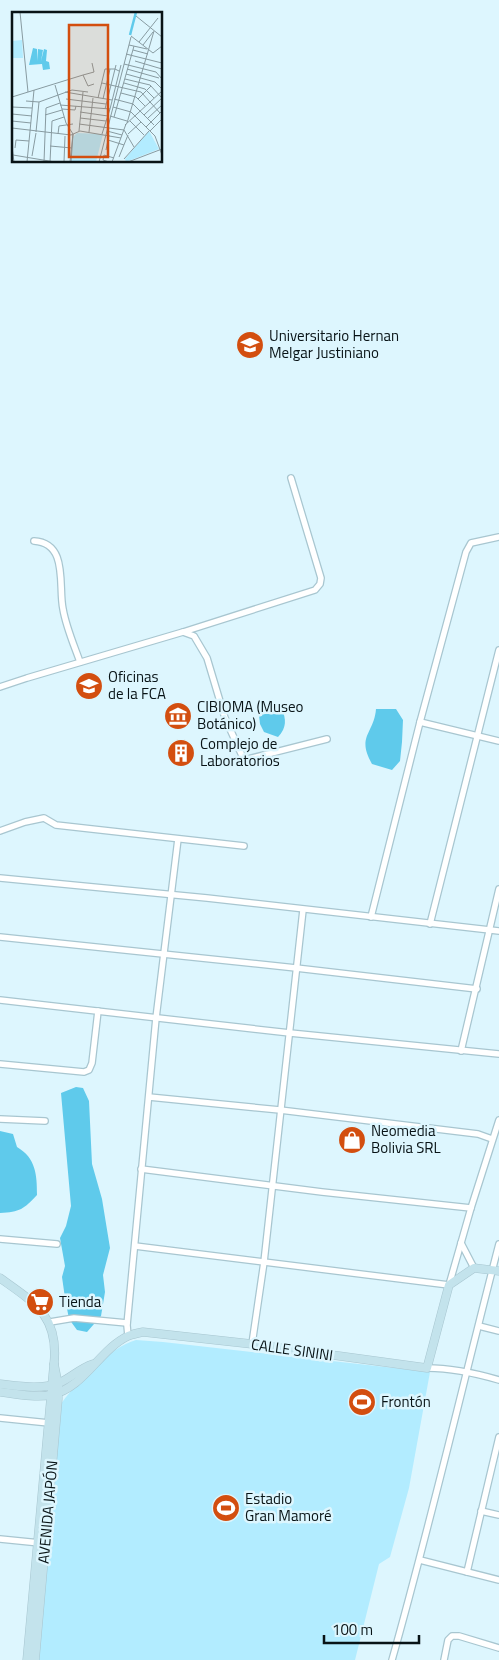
<svg xmlns="http://www.w3.org/2000/svg" width="499" height="1660" viewBox="0 0 499 1660" font-family="'Titillium Web',sans-serif">
  <rect width="100%" height="100%" fill="#ddf6fe"/>
  <path fill="#b2ecff" d="M136,1340L163,1342L430,1372L409,1488L390,1557L379,1564L355,1660H39L59,1407C74,1384 110,1347 136,1340Z"/>
  <g fill="#5fcaeb">
    <path d="M270,703L282,708C286,720 287,727 278,737L264,732L260,724L258,706Z"/>
    <path d="M376,709H396L403,720L402,742L400,761L392,770L372,764C356,736 374,734 376,709Z"/>
    <polygon points="76,1087 83,1088 89,1101 92,1164 102,1199 110,1248 103,1275 105,1292 101,1316 87,1332 77,1330 69,1319 65,1298 62,1277 65,1266 60,1238 66,1226 71,1206 61,1093"/>
    <path d="M0,1131L13,1134L17,1147C36,1158 37,1175 37,1195C24,1209 20,1212 0,1213Z"/>
  </g>
  <g fill="none" stroke-linecap="round" stroke-linejoin="round">
    <g stroke="#a8c6d0" stroke-width="8">
      <g id="street">
        <path d="M34,541C69,543 58,587 63,609C66,627 74,645 80,662"/>
        <polyline points="183,632 315,590 320,584 321,578 291,478"/>
        <polyline points="0,687 27,678 183,632 194,636 207,658 225,718 244,760 327,739"/>
        <polyline points="420,722 499,741"/>
        <polyline points="0,831 25,822 44,818 56,825 244,846"/>
        <polyline points="0,878 207,898 499,931"/>
        <polyline points="371,917 420,722 466,552 471,543 499,537"/>
        <polyline points="430,924 499,650"/>
        <polyline points="0,937 296,968 477,989"/>
        <polyline points="0,1000 290,1033 499,1054"/>
        <polyline points="461,1051 499,889"/>
        <polyline points="0,1064 84,1072 89,1070 92,1063 98,1011"/>
        <polyline points="149,1097 280,1110 478,1134 492,1139"/>
        <polyline points="0,1119 45,1121"/>
        <polyline points="141,1169 322,1192 471,1208"/>
        <polyline points="0,1239 57,1244"/>
        <polyline points="461,1243 474,1268"/>
        <polyline points="135,1246 449,1285 471,1208 499,1120"/>
        <polyline points="50,1322 74,1318 127,1323"/>
        <polyline points="479,1326 499,1331"/>
        <polyline points="128,1336 127,1325 156,1018 178,839"/>
        <polyline points="252,1344 264,1262 303,910"/>
        <path d="M427,1368C453,1368 475,1373 499,1380"/>
        <polyline points="0,1418 49,1423"/>
        <polyline points="481,1511 499,1515"/>
        <polyline points="0,1539 40,1543"/>
        <polyline points="420,1560 499,1580"/>
        <polyline points="467,1572 499,1437"/>
        <path d="M392,1660C431,1522 463,1383 499,1244"/>
        <polyline points="444,1660 448,1640 452,1636 459,1636 499,1648"/>
      </g>
    </g>
    <g stroke="#a8c6d0" stroke-width="9">
      <g id="secondary">
        <path d="M0,1278C35,1303 59,1316 54,1364"/>
        <path d="M0,1384C18,1386 41,1390 59,1383C71,1378 80,1368 93,1364"/>
        <path d="M0,1392C16,1394 35,1398 51,1395C84,1388 99,1350 128,1336C133,1334 138,1333 143,1332L252,1344L427,1368L449,1285L474,1268L499,1271"/>
        <polyline points="27,1660 54,1364 58,1384 58,1399 35,1660"/>
      </g>
    </g>
    <use href="#street" stroke="#fff" stroke-width="5.5"/>
    <use href="#secondary" stroke="#c3e3ec" stroke-width="8"/>
  </g>
  <defs>
    <g id="university-disc" transform="scale(1.4375)"><circle r="9.5" fill="#d34e0f" stroke="#ddf6fe"/><path d="M0-5L7-2L0 1L-7-2ZM-4 1L0 2.5L4 1V4Q0 6-4 4Z" fill="#fff"/></g>
    <g id="museum-disc" transform="scale(1.4375)"><circle r="9.5" fill="#d34e0f" stroke="#ddf6fe"/><path d="M0-6L6-3V-2H-6V-3ZM-5-1h2V3h-2ZM-1-1h2V3h-2ZM3-1h2V3H3ZM-6 4H6V6H-6Z" fill="#fff"/></g>
    <g id="building-disc" transform="scale(1.4375)"><circle r="9.5" fill="#d34e0f" stroke="#ddf6fe"/><path d="M-4-6H4V6H1V3H-1V6H-4ZM-2.5-4.3h1.7v1.8h-1.7ZM.8-4.3h1.7v1.8H.8ZM-2.5-1h1.7V.8h-1.7ZM.8-1h1.7V.8H.8Z" fill="#fff"/></g>
    <g id="shop-disc" transform="scale(1.4375)"><circle r="9.5" fill="#d34e0f" stroke="#ddf6fe"/><path d="M-5-2.5h2.3a2.7 3.5 0 0 1 5.4 0H5L5.5 6h-11ZM-1.5-2.5h3a1.5 2.3 0 0 0-3 0Z" fill="#fff"/></g>
    <g id="supermarket-disc" transform="scale(1.4375)"><circle r="9.5" fill="#d34e0f" stroke="#ddf6fe"/><path d="M-6-5.5h2.5l.6 2H6L4.5 2H-2.5L-4.4-4H-6ZM-1.5 3.2a1.3 1.3 0 1 0 .1 0ZM3 3.2a1.3 1.3 0 1 0 .1 0Z" fill="#fff"/></g>
    <g id="stadium-disc" transform="scale(1.4375)"><circle r="9.5" fill="#d34e0f" stroke="#ddf6fe"/><path d="M0-5a6.5 5 0 1 0 0 10a6.5 5 0 1 0 0-10ZM-3.5-1.8h7v3.6h-7Z" fill="#fff"/></g>
  </defs>
  <g fill-rule="evenodd">
    <use href="#university-disc" x="250" y="345"/>
    <use href="#university-disc" x="89" y="686"/>
    <use href="#museum-disc" x="178" y="716"/>
    <use href="#building-disc" x="181" y="753"/>
    <use href="#shop-disc" x="352" y="1140"/>
    <use href="#supermarket-disc" x="40" y="1302"/>
    <use href="#stadium-disc" x="362" y="1402"/>
    <use href="#stadium-disc" x="226" y="1508"/>
  </g>
  <g text-anchor="middle" stroke-width="5" stroke-linejoin="round" paint-order="stroke">
    <g font-size="15" fill="#081316" stroke="#ddf6fe" text-anchor="start">
      <text x="269" y="341">Universitario Hernan<tspan x="269" dy="17">Melgar Justiniano</tspan></text>
      <text x="108" y="682">Oficinas<tspan x="108" dy="17">de la FCA</tspan></text>
      <text x="197" y="712">CIBIOMA (Museo<tspan x="197" dy="17">Botánico)</tspan></text>
      <text x="200" y="749">Complejo de<tspan x="200" dy="17">Laboratorios</tspan></text>
      <text x="371" y="1136">Neomedia<tspan x="371" dy="17">Bolivia SRL</tspan></text>
      <text x="59" y="1307">Tienda</text>
      <text x="381" y="1407">Frontón</text>
      <text x="245" y="1504">Estadio<tspan x="245" dy="17">Gran Mamoré</tspan></text>
    </g>
    <g font-size="15" fill="#081316" stroke="#ddf6fe">
      <text transform="translate(292 1350) rotate(8)" y="5">CALLE SININI</text>
      <text transform="translate(48 1512) rotate(-85)" y="5">AVENIDA JAPÓN</text>
    </g>
  </g>
  <g transform="translate(12 12)">
    <rect width="150" height="150" fill="#ddf6fe"/>
    <path d="M10,28L11,46H0V29ZM137,119L147,137L114,150L113,147ZM65,121L91,122L84,150H59L61,125Z" fill="#b2ecff"/>
    <path d="M21,36L25,37V49L26,37L31,38L29,49L32,37L35,38L34,49L37,50L38,57L31,58L30,52L17,53Z" fill="#5fcaeb"/>
    <path fill="none" stroke="#5fcaeb" stroke-width="2.5" d="M118,23L124,0"/>
    <path fill="none" stroke="#889ba1" stroke-width="1" d="M8,0L16,80M124,4L150,25M119,24L141,41L150,34M127,30L146,6M117,33L135,37M131,33L141,20M121,38L136,42M114,42L150,51M123,49L150,57M112,52L144,60L150,67M115,57L147,66M114,62L143,70L150,77M71,63L82,60L80,51M113,67L138,73L150,86M90,71L129,80L148,101M112,71L133,77L142,86M43,73L54,111L61,122M53,80L100,88M109,81L124,85L133,94M0,85L71,63L76,74L82,72M86,86L93,57H103L104,53M54,87L94,92M91,87L98,57M102,87L121,92L142,113M126,87L139,74M14,89L27,90L60,78L76,80M48,93L98,97L109,53M0,95L20,96M101,95L119,100L143,124L150,143M50,97L63,98L64,94M93,97L103,57L107,59M68,100L96,104M0,102L20,104M33,103L50,98M132,103L150,86M98,104L115,109M102,105L122,34M68,106L94,109M136,106L150,93M0,109L19,111M118,109L132,123M115,111L142,19M67,112L112,118L122,135M113,113L150,79M134,115L150,99M0,116L59,123L68,119L109,126M67,119L71,80M95,119L110,123M138,119L150,107M24,120L27,90M77,120L81,86M46,122L47,114L61,112M90,122L98,97M116,122L129,110M96,128L112,133M38,134L60,136M0,135L2,150M3,136L4,128L17,129M94,138L97,123M1,143L43,150M20,144L24,121M107,145L116,123M112,147L137,119M15,150L22,78M32,150L34,96L48,91M38,150L40,109L52,105M52,150L53,124M58,150L61,122L59,150M87,150L119,25M97,150L91,148L92,143L102,146M100,150L114,112M116,150L150,137"/>
    <path fill="#d34e0f" fill-opacity="0.15" stroke="#d34e0f" stroke-width="2.5" d="M57,13H96V145H57Z"/>
    <rect width="150" height="150" fill="none" stroke="#081316" stroke-width="2.5"/>
  </g>
  <path d="M324 1635v8h95v-8" fill="none" stroke="#081316" stroke-width="2.5"/>
  <text x="332" y="1635" font-size="15" fill="#081316" stroke="#ddf6fe" stroke-width="4" paint-order="stroke">100 m</text>
</svg>
